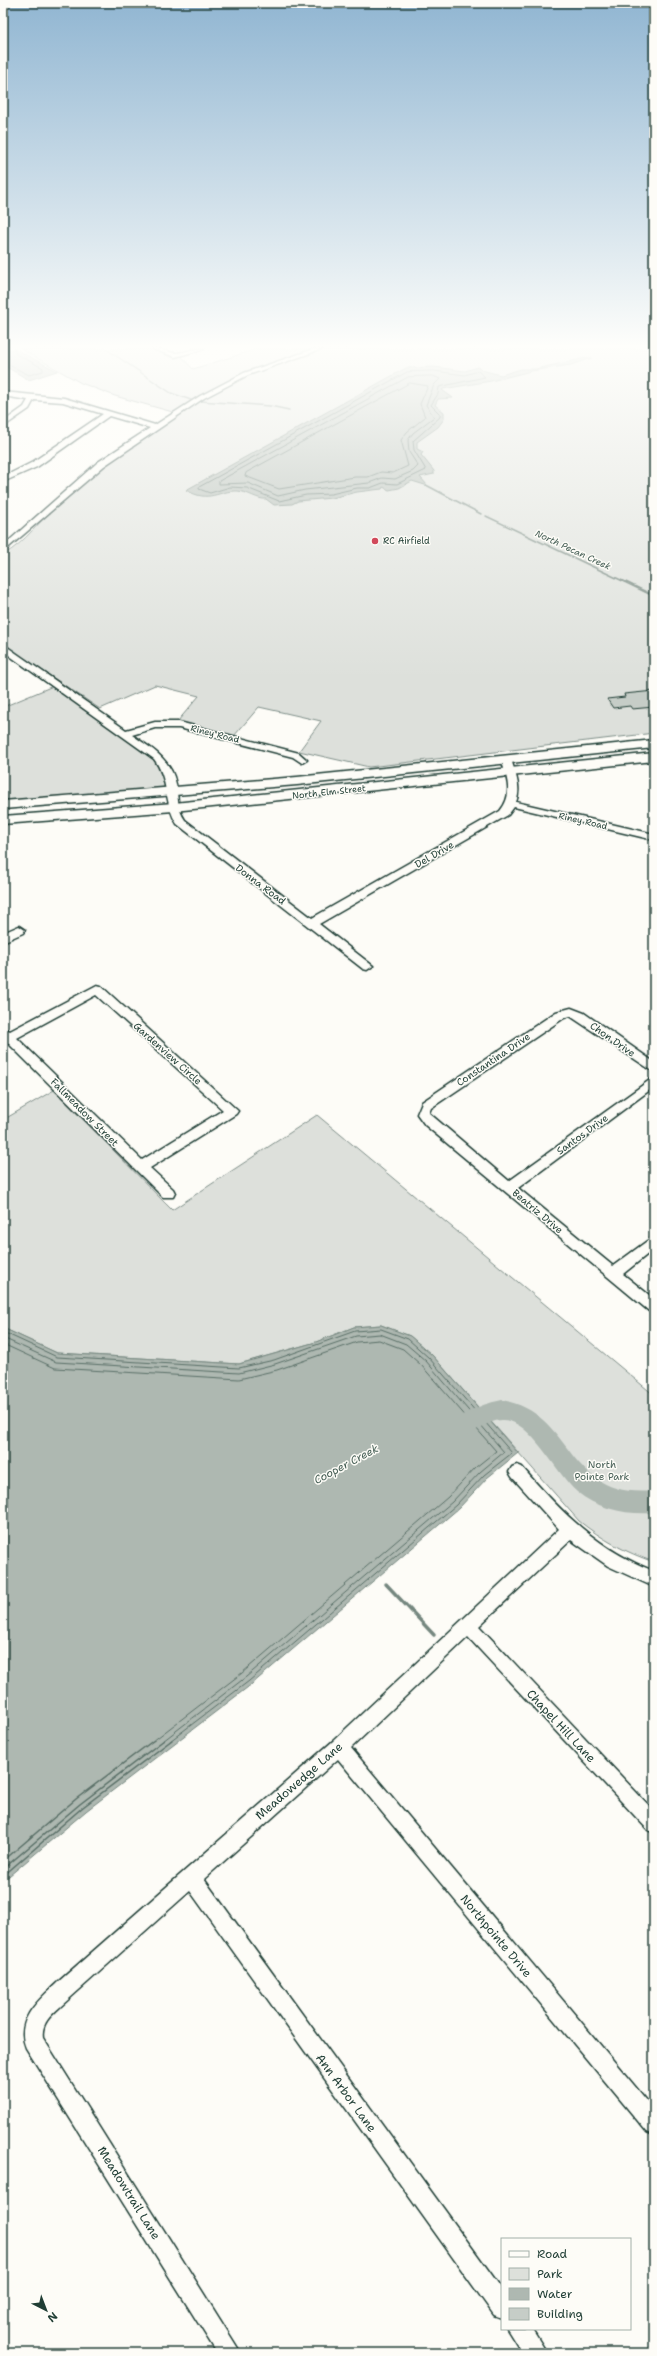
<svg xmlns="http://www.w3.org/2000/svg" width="657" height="2356" viewBox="0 0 657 2356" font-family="'Shantell Sans',sans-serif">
  <rect width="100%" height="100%" fill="#fdfcf7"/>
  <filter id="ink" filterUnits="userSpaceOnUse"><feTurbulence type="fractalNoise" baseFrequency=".025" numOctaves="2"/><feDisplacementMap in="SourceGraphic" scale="8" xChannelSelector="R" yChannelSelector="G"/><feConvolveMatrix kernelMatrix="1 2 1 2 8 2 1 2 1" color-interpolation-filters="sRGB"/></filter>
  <g filter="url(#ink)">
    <g fill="#dde0db" stroke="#7e8e88">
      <path d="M21,349H156L165,353L179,354L193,369L257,349H654V733L369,767L299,751L321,721L259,707L234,736L177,722L199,696L155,685L100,709L3,644V555C26,542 40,520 59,503C96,469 138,441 180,414L115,396L81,383Z"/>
      <polygon points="53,686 150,755 160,764 167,785 163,789 3,803 3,707"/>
      <path d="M54,1090L172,1210L317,1115L654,1395V1562C625,1552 603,1540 579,1521L432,1355L410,1336L381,1325L354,1327L316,1342L239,1364L57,1353L3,1328V1120Z"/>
    </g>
    <g fill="#aeb8b1" stroke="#75877f">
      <polygon points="3,349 15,349 57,371 29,380 3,365"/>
      <path d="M586,358H592L571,365L531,371L491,381L443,389L442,390L453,398L438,399L435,405L444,412V419L438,427L417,442V449L423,452L421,455L434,471V474L420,477L428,486L412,481L399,488L389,490L383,487L382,489L357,492L332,498L298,501L292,504L274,505L266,499C258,500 248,492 238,491C218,490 210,504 186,490L406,368L434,367L465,371L478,367L485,371L501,375L521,369H535Z"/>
      <polygon points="381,1325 410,1336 432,1355 518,1453 487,1478 459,1508 252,1684 86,1811 3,1881 3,1328 57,1353 239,1364 316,1342 354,1327"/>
    </g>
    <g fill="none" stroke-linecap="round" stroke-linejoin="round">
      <g stroke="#586e66" stroke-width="1">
        <polyline points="3,362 29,375 43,371 43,368 16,354 14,349"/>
        <polygon points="434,371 465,375 478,371 485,377 439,387 438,394 431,405 440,414 440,417 413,441 414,450 426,470 397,484 383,483 370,488 357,488 331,494 306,495 279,501 247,488 230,487 210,493 199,489 199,487 407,372"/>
        <polygon points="433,376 440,379 434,385 426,405 434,417 413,433 408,440 409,452 418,466 413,471 395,479 382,478 369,483 305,490 278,496 248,483 219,484 219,481 408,377"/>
        <polygon points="410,383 428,386 420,404 425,417 407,432 401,440 408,466 393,473 381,472 368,477 355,477 279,489 245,476 246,473"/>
        <polyline points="3,1332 57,1357 239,1368 274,1360 355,1331 381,1329 408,1339 429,1358 512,1453 484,1475 456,1505 249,1681 170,1741"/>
        <polyline points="3,1338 56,1362 239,1373 275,1364 356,1336 380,1334 406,1344 426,1361 504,1452 480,1472 452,1502 246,1677 163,1741"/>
        <polyline points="3,1344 55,1368 239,1379 277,1370 357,1342 379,1340 403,1349 421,1365 496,1451 476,1467 448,1497 242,1673 153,1741"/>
      </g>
      <g stroke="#586e66" stroke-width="1.5">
        <polyline points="3,1861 76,1799 154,1740"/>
        <polyline points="3,1869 80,1804 164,1740"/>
        <polyline points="3,1876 83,1807 172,1740"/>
      </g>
      <g stroke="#75877f" stroke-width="1.5">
        <polyline points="106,349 171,393 191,400"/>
        <polyline points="200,401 270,406 289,410"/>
        <polyline points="428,486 481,514"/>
        <polyline points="486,516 625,582"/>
      </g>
      <polyline stroke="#75877f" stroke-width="2" points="623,581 654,596"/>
      <polyline stroke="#75877f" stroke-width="3.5" points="386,1584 434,1635"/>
      <path fill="#aeb8b1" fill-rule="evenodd" d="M502,1400C576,1413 562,1499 654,1491V1513C627,1515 598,1509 577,1492C556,1474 531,1419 502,1420C489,1420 475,1432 463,1437L455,1434L452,1427C459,1412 486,1403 502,1400Z"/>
    </g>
    <polygon fill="#c6cdc7" stroke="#1f3d34" points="654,691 654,707 632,709 630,706 613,708 607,699 625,697 624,694"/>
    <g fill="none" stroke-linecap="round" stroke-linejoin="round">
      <g stroke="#1f3d34" stroke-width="3">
        <g id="minor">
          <path d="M153,349C161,348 167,352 175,353C185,353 194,348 204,349L175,357Z"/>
          <polygon points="314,349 322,349 248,375 204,398 104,466 3,552 3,546 98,462 150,428 109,416 37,467 3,482 3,477 31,463 103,414 63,402 34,400 29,409 3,427 3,422 24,407 28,400 3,396 3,392 64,398 155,425 200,396 244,373"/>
          <path d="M3,644L126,730L155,722H179L299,753L307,760L302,763L293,757L179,728H155L132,735C151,748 171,759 176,784C178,796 177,809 185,820L312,918L500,811C514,794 507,778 501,759L506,756L511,759C515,773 522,788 516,802L654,834V840L514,807L508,815L319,924L373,966L367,970L363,969L177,824C164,804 169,779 154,759L3,651Z"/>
          <polygon points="19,926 25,930 23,933 3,942 3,933"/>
          <path d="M97,985L101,986L238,1111L236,1114L150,1168L173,1189L175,1193L173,1197H163L3,1038V1028L10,1031ZM96,995L223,1110L142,1160L17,1038Z"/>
          <polygon points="571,1008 584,1013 654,1062 654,1072 570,1016 564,1018 431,1108 429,1113 509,1181 654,1077 654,1087 518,1188 613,1266 654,1236 654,1249 623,1274 654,1299 654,1313 649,1311 425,1125 417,1114 422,1102 556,1012"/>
          <path d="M517,1465L522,1467C560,1511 599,1551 654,1571V1587L608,1566L571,1540L479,1626L654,1811V1833L648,1830L468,1637L351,1748L654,2109V2135L647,2132L338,1759L204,1879L502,2289V2318L494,2315L190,1891L60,2007C50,2016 41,2024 43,2038L241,2353H217L26,2048C14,2020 40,1999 58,1982L333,1741L559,1529L512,1477L509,1472L512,1467Z"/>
          <polygon points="507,2329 532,2329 547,2353 522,2353"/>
        </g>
      </g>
      <g stroke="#1f3d34" stroke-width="3">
        <g id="major">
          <polygon points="654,740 654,748 297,785 3,809 3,801 297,777"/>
          <polygon points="654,753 654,761 174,811 3,824 3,816 174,803"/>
        </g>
      </g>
      <use href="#minor" fill="#fdfcf7" fill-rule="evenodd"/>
      <use href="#major" fill="#fdfcf7" fill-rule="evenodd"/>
    </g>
  </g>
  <linearGradient id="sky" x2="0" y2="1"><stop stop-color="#91b6d2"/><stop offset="0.51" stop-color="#fefefb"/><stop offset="1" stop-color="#fefefb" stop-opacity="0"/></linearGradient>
  <rect width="657" height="679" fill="url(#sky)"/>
  <circle fill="#d1495b" stroke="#fdfcf7" stroke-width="1.5" cx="375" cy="541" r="4"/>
  <g text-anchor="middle" stroke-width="3" stroke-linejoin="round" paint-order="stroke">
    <g font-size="9" fill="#1f3d34" stroke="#fdfcf7" text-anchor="start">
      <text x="383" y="544">RC Airfield</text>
    </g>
    <g font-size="9" font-style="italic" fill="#435c53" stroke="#fdfcf7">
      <text transform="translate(573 550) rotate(25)" y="3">North Pecan Creek</text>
    </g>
    <g font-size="9" fill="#1f3d34" stroke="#fdfcf7">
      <text transform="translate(215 734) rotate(14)" y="3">Riney Road</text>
      <text transform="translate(329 792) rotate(-6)" y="3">North Elm Street</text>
      <text transform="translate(583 821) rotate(13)" y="3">Riney Road</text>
    </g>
    <g font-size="10" fill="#1f3d34" stroke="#fdfcf7">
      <text transform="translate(434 854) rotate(-30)" y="4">Del Drive</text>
      <text transform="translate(261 884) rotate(37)" y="4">Donna Road</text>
      <text transform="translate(613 1039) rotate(35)" y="4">Chon Drive</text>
      <text transform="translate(168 1053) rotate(42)" y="4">Gardenview Circle</text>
      <text transform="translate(493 1059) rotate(-34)" y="4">Constantina Drive</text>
      <text transform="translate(85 1112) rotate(45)" y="4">Fallmeadow Street</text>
      <text transform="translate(582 1134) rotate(-36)" y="4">Santos Drive</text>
      <text transform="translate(538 1211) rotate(40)" y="4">Beatriz Drive</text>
    </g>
    <g font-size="10" fill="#455e55" stroke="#fdfcf7">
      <text x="602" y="1468">North<tspan x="602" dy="12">Pointe Park</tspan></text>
    </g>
    <g font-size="11" font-style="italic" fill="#435c53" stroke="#fdfcf7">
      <text transform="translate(346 1464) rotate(-28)" y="4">Cooper Creek</text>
    </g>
    <g font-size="12" fill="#1f3d34" stroke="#fdfcf7">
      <text transform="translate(561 1726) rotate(47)" y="4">Chapel Hill Lane</text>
      <text transform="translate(299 1781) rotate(-41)" y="4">Meadowedge Lane</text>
      <text transform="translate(496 1936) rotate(50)" y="4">Northpointe Drive</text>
      <text transform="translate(346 2093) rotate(54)" y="4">Ann Arbor Lane</text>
      <text transform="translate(129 2193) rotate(58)" y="4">Meadowtrail Lane</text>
    </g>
  </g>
  <rect width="657" height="2356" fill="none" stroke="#fdfcf7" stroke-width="16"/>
  <rect x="8" y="8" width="641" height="2340" fill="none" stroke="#1f3d34" stroke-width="1.5" filter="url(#ink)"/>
  <rect x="501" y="2238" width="130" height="92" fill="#fdfcf7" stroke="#a4b0a9"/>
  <rect x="509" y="2251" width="20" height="6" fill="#fdfcf7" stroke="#a4b0a9"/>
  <text x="537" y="2258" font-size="12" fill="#1f3d34">Road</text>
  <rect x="509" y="2268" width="20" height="12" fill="#dde0db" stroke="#a4b0a9"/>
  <text x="537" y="2278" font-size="12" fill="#1f3d34">Park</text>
  <rect x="509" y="2288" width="20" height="12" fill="#aeb8b1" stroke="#a4b0a9"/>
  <text x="537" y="2298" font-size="12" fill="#1f3d34">Water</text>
  <rect x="509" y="2308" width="20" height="12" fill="#c6cdc7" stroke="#a4b0a9"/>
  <text x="537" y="2318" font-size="12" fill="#1f3d34">Building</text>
  <g transform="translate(46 2310) rotate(138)" stroke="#fdfcf7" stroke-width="3" paint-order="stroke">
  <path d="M0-3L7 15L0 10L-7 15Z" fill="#1f3d34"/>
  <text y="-6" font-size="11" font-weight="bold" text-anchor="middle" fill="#1f3d34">N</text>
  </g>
</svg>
